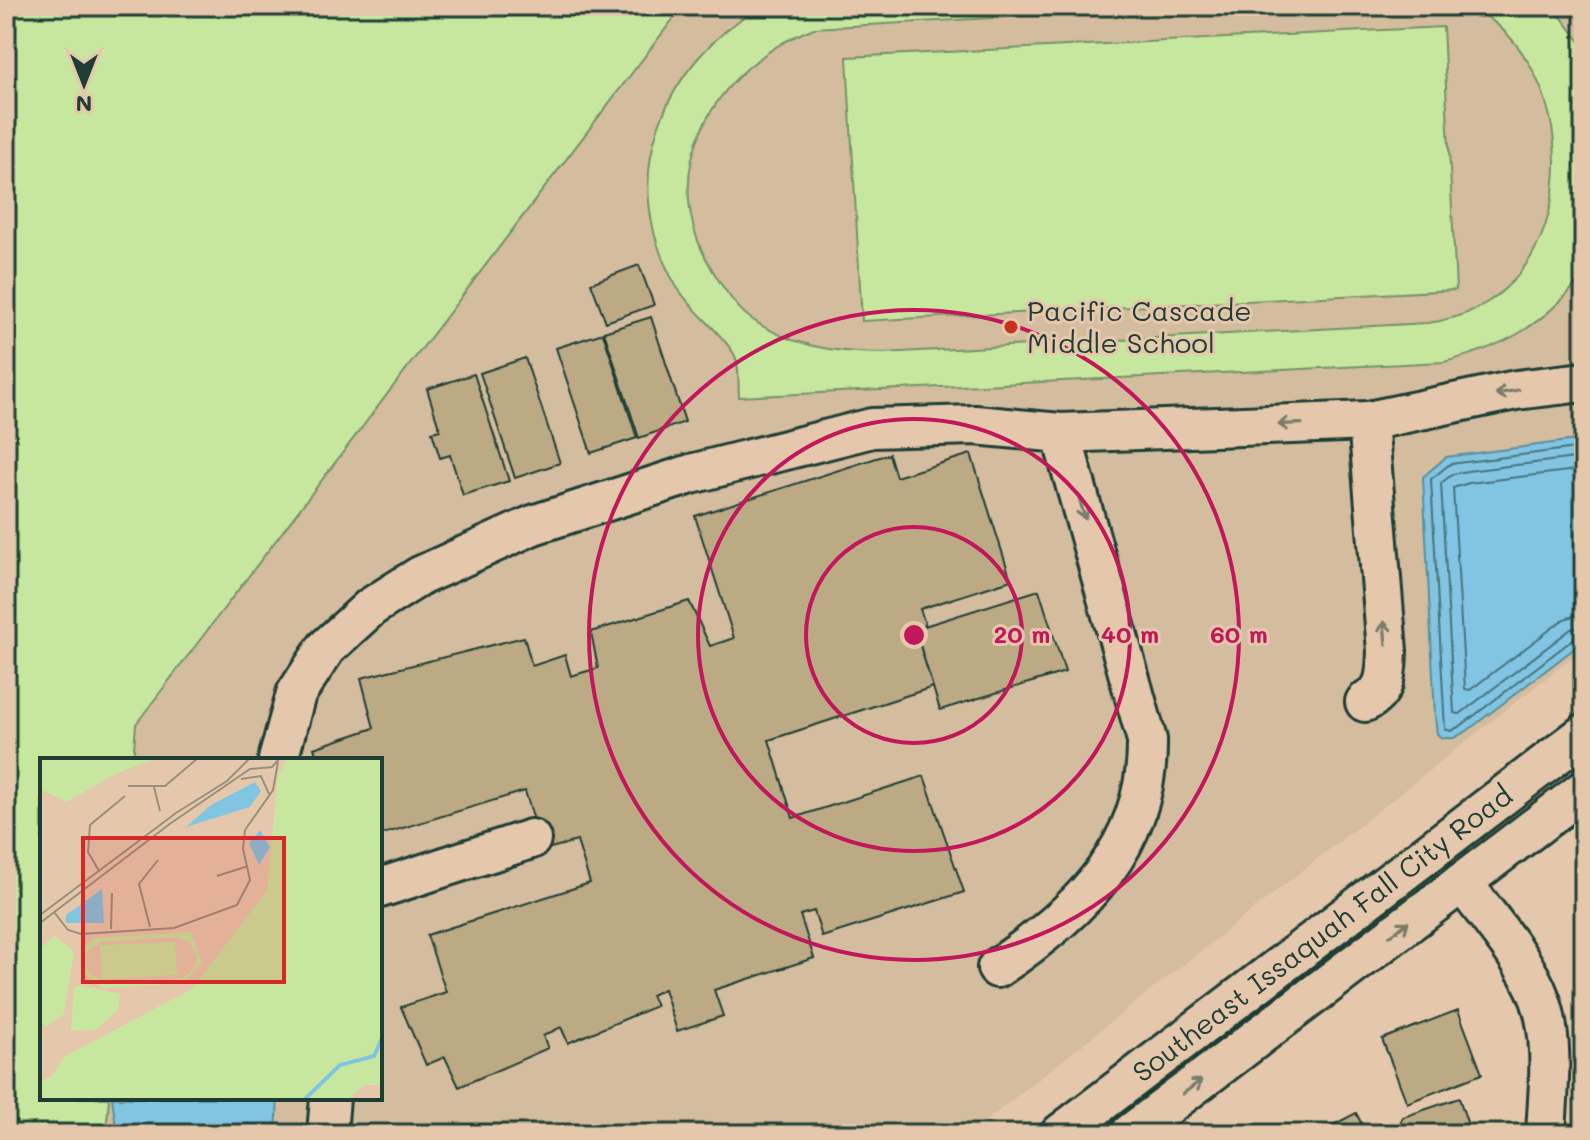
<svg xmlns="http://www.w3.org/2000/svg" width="1590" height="1140" viewBox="0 0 1590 1140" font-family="Mali,sans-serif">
  <rect width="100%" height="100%" fill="#e5c8ac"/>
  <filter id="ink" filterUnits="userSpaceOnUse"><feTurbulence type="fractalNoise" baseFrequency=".0125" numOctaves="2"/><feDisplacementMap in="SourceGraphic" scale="16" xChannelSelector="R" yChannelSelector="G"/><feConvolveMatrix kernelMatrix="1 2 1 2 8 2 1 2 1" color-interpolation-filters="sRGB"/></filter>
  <g filter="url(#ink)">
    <polygon fill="#d4bc9e" points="683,6 1584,6 1584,648 969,1134 106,1134 109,1098 380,1098 380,760 133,760 136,725"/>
    <g fill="#c8e79e" stroke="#749269" stroke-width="2">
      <polygon points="6,6 683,6 136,724 133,760 42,760 42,1098 109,1098 106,1134 6,1134"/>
      <path d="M761,6H1204L814,28C715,66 651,171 713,271C722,286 735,307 750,318C789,346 836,353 883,353L1427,323C1590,304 1590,63 1468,6H1548L1562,18L1584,47V275C1543,325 1507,346 1444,362L739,397C738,385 740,364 734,354C719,329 691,311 675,284C615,178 662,64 761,6Z"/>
      <polygon points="1443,27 1456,290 862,321 847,57"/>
    </g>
    <g fill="#81c5e2" stroke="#5a8f9c" stroke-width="2">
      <polygon points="1584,439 1584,641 1467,731 1454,738 1442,738 1437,734 1435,716 1423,477 1446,457"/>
      <polygon points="112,1098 278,1098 276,1134 117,1134"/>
    </g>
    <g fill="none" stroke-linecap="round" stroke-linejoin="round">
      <g stroke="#46737a" stroke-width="2">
        <polyline points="1584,447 1450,464 1431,479 1445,729 1451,731 1462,725 1576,637 1584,636"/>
        <polyline points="1584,457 1467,471 1453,474 1441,483 1454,713 1460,714 1571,629 1584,625"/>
        <polyline points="1584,469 1469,483 1453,488 1465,689 1470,690 1564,619 1584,613"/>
      </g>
    </g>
    <g fill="#bbaa84" stroke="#1f3d34" stroke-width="2">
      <polygon points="639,265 654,305 606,322 591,283"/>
      <polygon points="651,317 685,422 639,438 604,332"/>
      <polygon points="603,333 637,438 591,453 556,348"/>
      <polygon points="525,358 560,463 515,478 480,373"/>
      <polygon points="474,374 509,481 463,495 450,455 440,458 432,432 440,430 427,389"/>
      <polygon points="889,454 896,477 971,454 1011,580 920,609 926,626 915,629 933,687 769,740 793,818 924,776 964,892 822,937 814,911 800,915 814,958 714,990 723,1016 677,1031 664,989 651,995 656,1006 568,1043 561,1027 543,1036 548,1048 459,1087 445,1057 426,1065 401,1007 446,992 427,935 590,883 577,841 543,850 525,791 380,835 380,760 318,760 314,748 374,728 361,678 524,637 532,666 565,655 571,676 598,668 591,632 689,601 710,646 734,638 695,516"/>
      <polygon points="1039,590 1065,672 940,710 915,629"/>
      <polygon points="1458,1010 1482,1074 1407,1103 1382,1039"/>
      <polygon points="1459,1098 1470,1131 1468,1134 1402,1134 1399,1125 1403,1117"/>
      <polygon points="1356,1113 1367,1134 1316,1134"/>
    </g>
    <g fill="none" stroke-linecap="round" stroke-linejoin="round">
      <g stroke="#1f3d34" stroke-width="44">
        <g id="minor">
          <path d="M1365,702C1387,692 1386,672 1387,651L1368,421"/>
          <polyline points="278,760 296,694 326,648 371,607 420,576 533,525 691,474 872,428 975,425 1061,433 1368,421 1516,390 1584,382"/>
          <path d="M1462,882C1487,916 1526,960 1540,999C1555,1041 1548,1091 1546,1134"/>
          <polyline points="380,888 531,839"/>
          <path d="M997,968C1079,913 1149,846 1147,740L1061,433"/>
          <polyline points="327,1134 330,1098"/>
          <path id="s1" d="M1060,1134L1584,734"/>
          <polyline points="1130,1134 1584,790"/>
        </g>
      </g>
      <use href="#minor" stroke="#e5c8ac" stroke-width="38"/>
    </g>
    <defs><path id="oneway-shaft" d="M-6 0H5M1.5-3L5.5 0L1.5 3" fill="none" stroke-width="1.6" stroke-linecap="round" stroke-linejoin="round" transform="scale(2)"/></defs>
    <g stroke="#787c6a">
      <use href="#oneway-shaft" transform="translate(1507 392) rotate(169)"/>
      <use href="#oneway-shaft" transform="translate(1290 424) rotate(178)"/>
      <use href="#oneway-shaft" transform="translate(1082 508) rotate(74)"/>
      <use href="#oneway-shaft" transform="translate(1385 633) rotate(-95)"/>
      <use href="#oneway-shaft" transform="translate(1399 929) rotate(-37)"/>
      <use href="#oneway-shaft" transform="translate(1192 1087) rotate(-37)"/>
    </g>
  </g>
  <g fill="none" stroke="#c2185b" stroke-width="4">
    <circle cx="914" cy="635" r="108"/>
    <circle cx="914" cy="635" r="216"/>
    <circle cx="914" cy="635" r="325"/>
  </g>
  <circle fill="#c8321e" stroke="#e5c8ac" stroke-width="3" cx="1011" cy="327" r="8"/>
  <g text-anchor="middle" stroke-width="6" stroke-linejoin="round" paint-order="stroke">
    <g font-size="28" fill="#1f3d34" stroke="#e5c8ac" text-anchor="start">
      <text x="1027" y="321">Pacific Cascade<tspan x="1027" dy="32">Middle School</tspan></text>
    </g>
    <g font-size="28" fill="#1f3d34" stroke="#e5c8ac">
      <text dy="10" stroke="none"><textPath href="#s1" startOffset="330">Southeast Issaquah Fall City Road</textPath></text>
    </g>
  </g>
  <g transform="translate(40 758)">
    <rect width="342" height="342" fill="#e5c8ac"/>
    <path d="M0,0H117L75,16L27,44L0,31ZM247,0H342V327H325L307,342H0V324L14,316L24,299L152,231L227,132L238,18ZM151,174L162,204L144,225L62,230L41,212L42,193L54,180ZM137,179L149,184L157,199L154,211L141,221L64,225L46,212L47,193L61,184ZM15,178L34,194L24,256L5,269L0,262V190ZM135,184L137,217L62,221L60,187ZM39,227L80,236L78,252L56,272L31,273L34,230Z" fill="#c8e79e" fill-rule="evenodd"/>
    <path d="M215,24L221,33L210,49L146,69L171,47ZM220,72L230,89L219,107L209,85ZM62,131L64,165H26V157Z" fill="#81c5e2"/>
    <path fill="none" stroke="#81c5e2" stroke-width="4" d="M264,342L300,307L334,298L342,280"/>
    <path fill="none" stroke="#96907c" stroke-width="2" d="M201,21L221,18L229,36M88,28H125L158,0M114,29L120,53M59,113L48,94L50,67L85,38M177,118L208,108M14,154L28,172L41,176L134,170L197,147L210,122L203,91L205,72L233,32L238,4M0,157L136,55L187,23L210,0M0,165L131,65L210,11L232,9L240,0M110,169L99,126L118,102M71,171L72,135"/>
    <path fill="#d62828" fill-opacity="0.15" stroke="#d62828" stroke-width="4" d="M43,80H244V224H43Z"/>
    <rect width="342" height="342" fill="none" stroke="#1f3d34" stroke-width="4"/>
  </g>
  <circle cx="914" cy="635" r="12" fill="#c2185b" stroke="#e5c8ac" stroke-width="4"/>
  <g font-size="24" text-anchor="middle" font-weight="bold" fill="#c2185b" stroke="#e5c8ac" stroke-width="6" stroke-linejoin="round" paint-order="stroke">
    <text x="1022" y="643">20 m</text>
    <text x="1130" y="643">40 m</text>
    <text x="1239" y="643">60 m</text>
  </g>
  <rect width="1590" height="1140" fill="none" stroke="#e5c8ac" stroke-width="32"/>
  <rect x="16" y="16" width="1558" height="1108" fill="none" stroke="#1f3d34" stroke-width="3" filter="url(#ink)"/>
  <g transform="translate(84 84) rotate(180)" stroke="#e5c8ac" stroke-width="6" paint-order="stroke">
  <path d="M0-6L14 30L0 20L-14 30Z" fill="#1f3d34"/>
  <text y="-12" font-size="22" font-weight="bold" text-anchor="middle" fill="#1f3d34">N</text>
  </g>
</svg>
